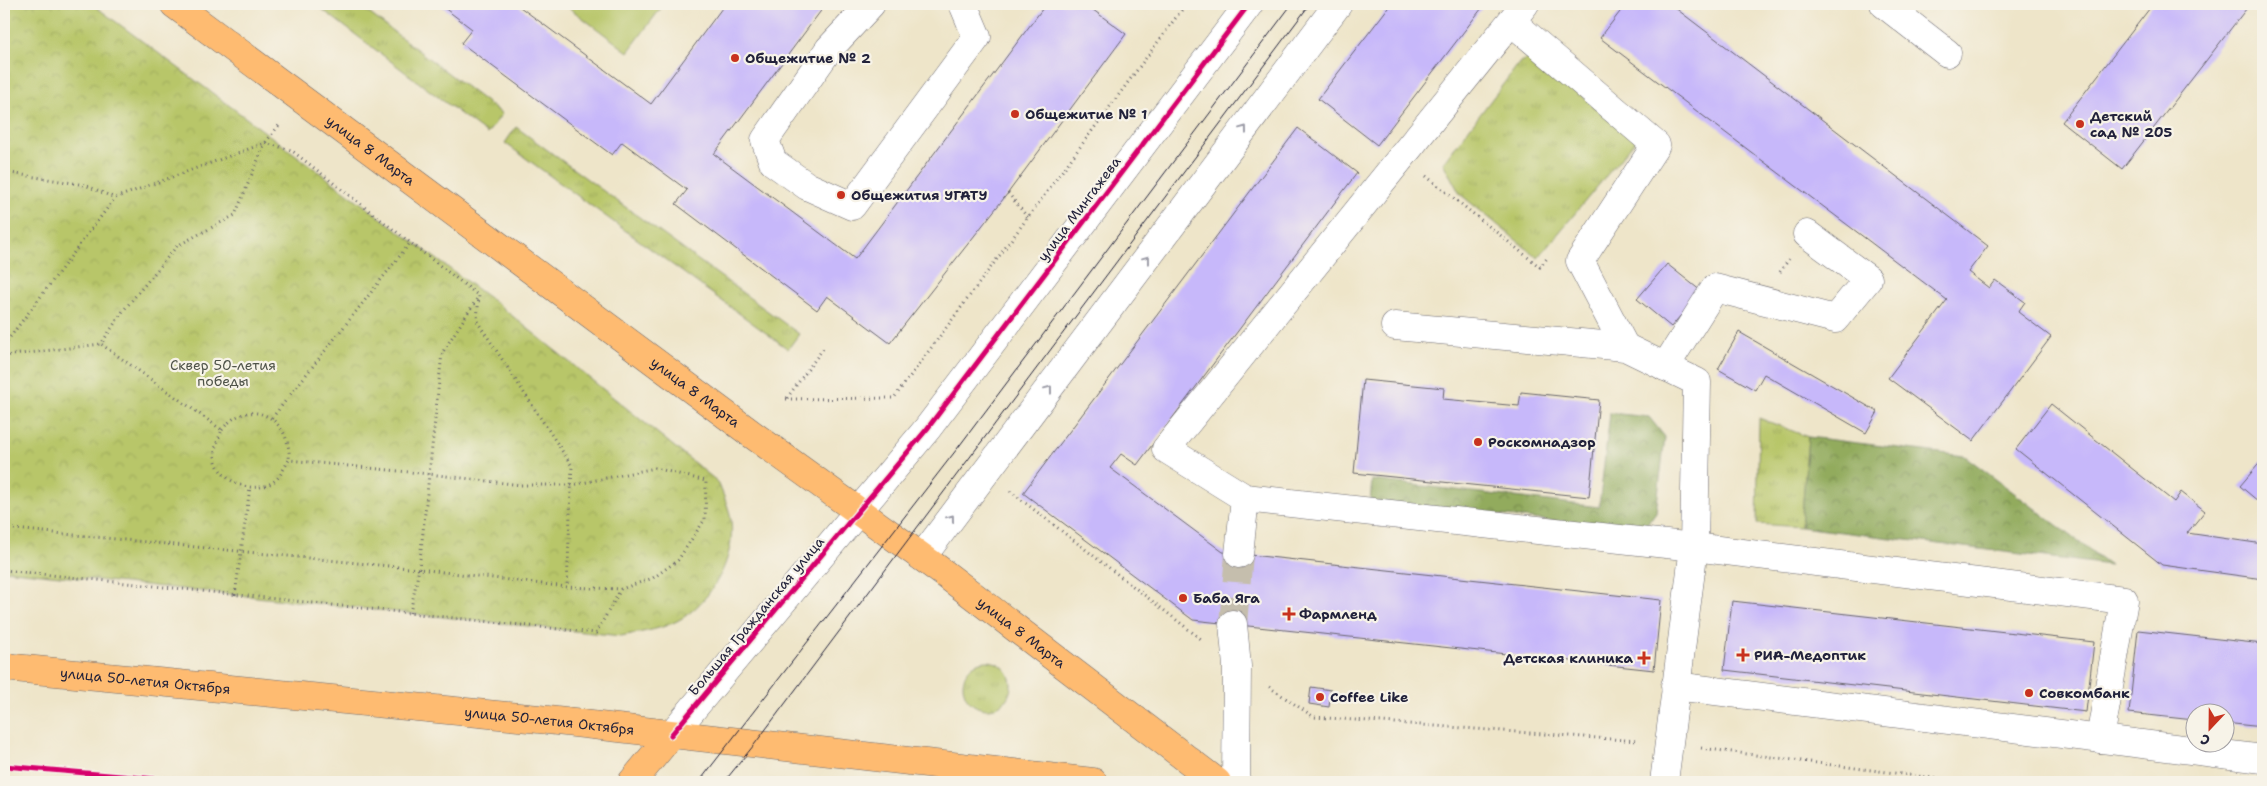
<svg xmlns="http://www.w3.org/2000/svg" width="2267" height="786" viewBox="0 0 2267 786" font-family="'Shantell Sans',sans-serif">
  <defs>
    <pattern id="grass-tufts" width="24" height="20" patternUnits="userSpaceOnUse" patternTransform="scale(1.25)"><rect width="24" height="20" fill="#b8c669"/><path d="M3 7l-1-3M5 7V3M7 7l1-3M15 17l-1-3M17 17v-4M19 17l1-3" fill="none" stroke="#9eaa5c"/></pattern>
    <pattern id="forest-crowns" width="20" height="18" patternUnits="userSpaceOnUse" patternTransform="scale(1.25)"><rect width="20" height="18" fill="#92ab5d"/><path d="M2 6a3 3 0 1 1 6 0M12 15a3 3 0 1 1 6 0" fill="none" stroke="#778b4e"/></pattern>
    <pattern id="park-crowns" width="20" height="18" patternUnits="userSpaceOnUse" patternTransform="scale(1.25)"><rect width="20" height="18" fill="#b8c669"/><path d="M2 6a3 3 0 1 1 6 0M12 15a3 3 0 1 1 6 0" fill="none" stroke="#9eaa5c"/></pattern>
  </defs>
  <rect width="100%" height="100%" fill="#f7f3e8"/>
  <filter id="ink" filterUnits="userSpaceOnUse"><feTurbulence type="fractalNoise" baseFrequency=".02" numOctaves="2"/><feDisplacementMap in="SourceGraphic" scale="10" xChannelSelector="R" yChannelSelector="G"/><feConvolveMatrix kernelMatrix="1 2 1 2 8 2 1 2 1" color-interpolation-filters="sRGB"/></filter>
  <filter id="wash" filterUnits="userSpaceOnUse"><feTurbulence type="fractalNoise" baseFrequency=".0096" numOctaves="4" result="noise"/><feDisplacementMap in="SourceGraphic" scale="20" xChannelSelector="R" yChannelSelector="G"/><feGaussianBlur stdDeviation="1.12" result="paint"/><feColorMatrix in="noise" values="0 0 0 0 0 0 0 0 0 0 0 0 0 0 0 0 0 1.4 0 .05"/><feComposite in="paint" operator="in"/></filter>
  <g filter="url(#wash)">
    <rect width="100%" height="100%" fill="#eee5c9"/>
    <g fill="url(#grass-tufts)" stroke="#6d7452">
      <polygon points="315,4 357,4 502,114 487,134"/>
      <polygon points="1533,56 1636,140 1538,258 1460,194 1443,163 1520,62"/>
      <polygon points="516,127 799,334 788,349 505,143"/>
      <polygon points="1759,418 1808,437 1801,527 1757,524"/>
      <circle cx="987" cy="685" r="24"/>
    </g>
    <g fill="url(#forest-crowns)" stroke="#5a664c">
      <polygon points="1610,413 1649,417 1665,437 1656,512 1642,531 1370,501 1372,480 1599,507"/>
      <polygon points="1808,437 1965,456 2110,565 1801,527"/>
    </g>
    <path fill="url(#park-crowns)" stroke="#6d7452" d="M4,4H92L500,306L718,482C722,492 727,503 730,514C738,553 715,596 684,617C666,629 642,632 621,636L4,570Z"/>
    <polygon fill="#b8c669" stroke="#6d7452" points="564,4 664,4 628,52"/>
    <g id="blocks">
      <g fill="#c7b8fa">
        <polygon points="439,4 516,4 651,104 725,4 826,4 714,154 855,259 1046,4 1085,4 1126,34 1008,193 890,343 827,296 817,310 676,204 687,190 622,142 612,155 461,43 472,29"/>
        <polygon points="1391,4 1485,4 1377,145 1318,99"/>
        <polygon points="1626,4 1670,4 1988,246 1968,272 1989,288 1995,280 2025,302 2018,312 2051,337 1973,441 1888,378 1947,300 1600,38"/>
        <polygon points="2153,4 2250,4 2122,169 2062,122"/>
        <polygon points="1298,128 1357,173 1137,465 1121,454 1110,468 1223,552 1661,600 1654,670 1193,620 1023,493"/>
        <polygon points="1667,264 1701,291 1671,327 1637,299"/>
        <polygon points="1739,332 1878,412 1866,433 1764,374 1755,390 1718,369"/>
        <polygon points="1363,380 1444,388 1443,399 1519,406 1521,392 1599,400 1589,497 1354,473"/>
        <polygon points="2051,404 2174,502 2181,492 2205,511 2187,533 2263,544 2263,579 2162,565 2016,449"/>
        <polygon points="2263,459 2263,496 2259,502 2240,486"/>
        <polygon points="1732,601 2094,642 2086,712 1724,670"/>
        <polygon points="2138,630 2263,644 2263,727 2224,723 2224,714 2194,714 2194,720 2129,713"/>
        <polygon points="1311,687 1331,690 1329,707 1309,704"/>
      </g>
    </g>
  </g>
  <g filter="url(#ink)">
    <use href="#blocks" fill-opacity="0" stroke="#69666d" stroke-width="1"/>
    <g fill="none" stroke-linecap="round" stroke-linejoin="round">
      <polyline stroke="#c5bead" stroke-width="28" stroke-dasharray="28 14" stroke-linecap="butt" points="1233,624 1239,554"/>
      <g stroke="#69666d" stroke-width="29">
        <g id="minor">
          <polyline points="871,4 829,49 765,140 773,162 807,186 852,206 977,37 963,4"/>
          <polyline points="1884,4 1947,53"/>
          <polyline points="1512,22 1656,145 1580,261 1625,347"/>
          <polyline points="1395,326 1625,347 1697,382 1694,547 1664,782"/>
          <polyline points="1665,367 1715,288 1835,319 1868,279 1807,234"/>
          <polyline points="1245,498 1694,547 2124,600 2100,739"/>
          <polyline points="1239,554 1245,498 1166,449 1525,4"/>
          <polyline points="922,557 1338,4"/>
          <polyline points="1233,624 1237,666 1236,782"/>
          <polyline points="1675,686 2263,759"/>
          <polyline points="671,735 927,429 1249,4"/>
        </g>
      </g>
      <g stroke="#69666d" stroke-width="29">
        <g id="major">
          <path id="s1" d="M174,4L753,435L941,571L1217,782"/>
          <path id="s2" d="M4,667L539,719L1093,782"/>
          <polyline points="632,782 671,735"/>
        </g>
      </g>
      <g stroke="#69666d" stroke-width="3" stroke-dasharray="1 4" stroke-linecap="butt">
        <polyline points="4,172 85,185 115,198"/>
        <polyline points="1426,176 1540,267 1548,257"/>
        <polyline points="1008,193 1028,218"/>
        <polyline points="1780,272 1789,259"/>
        <polyline points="4,345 115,198 265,143 280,124"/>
        <polyline points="4,356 101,344"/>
        <polyline points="787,398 825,346"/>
        <polyline points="786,399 894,398 1186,4"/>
        <polyline points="272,418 410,243"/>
        <path d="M222,430C249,394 292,419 289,460"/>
        <polyline points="1010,491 1201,639"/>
        <polyline points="4,528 419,569 567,587 621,589"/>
        <path d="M4,570L596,633L621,589L653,578L678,560L705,519L706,481L655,468L572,485H521L429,474L289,460C284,467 281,477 273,482C253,496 217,481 215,456C214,447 219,438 222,430L101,344L123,311L177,246L235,215L265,143L291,150L479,296L477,321L572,466L567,587"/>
        <polyline points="235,595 250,487"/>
        <polyline points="410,613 419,569 442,353 478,297"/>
        <polyline points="1269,687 1314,717 1638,741"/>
        <polyline points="1701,748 1964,782"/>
      </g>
      <use href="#minor" stroke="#fff" stroke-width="28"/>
      <use href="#major" stroke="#febb71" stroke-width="28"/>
      <g stroke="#22223b" stroke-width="1">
        <polyline points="699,782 957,449 1292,4"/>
        <polyline points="724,782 754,745 1310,4"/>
      </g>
      <g stroke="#f7f3e8" stroke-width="8">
        <g id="cycleway">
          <polyline points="671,735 927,429 1249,4"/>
          <polyline points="4,766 191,782"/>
        </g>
      </g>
      <use href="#cycleway" stroke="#d6006c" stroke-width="5"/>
    </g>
    <defs><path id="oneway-chevron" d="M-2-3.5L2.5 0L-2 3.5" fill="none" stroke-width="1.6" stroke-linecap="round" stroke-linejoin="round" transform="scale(1.25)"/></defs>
    <g stroke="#9c9ca7">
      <use href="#oneway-chevron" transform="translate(1244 129) rotate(-53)"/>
      <use href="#oneway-chevron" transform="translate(1147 259) rotate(-53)"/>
      <use href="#oneway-chevron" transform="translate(1049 389) rotate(-53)"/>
      <use href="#oneway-chevron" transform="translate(951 518) rotate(-53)"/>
    </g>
  </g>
  <g fill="#c8321e" stroke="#f7f3e8" stroke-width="2">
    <circle cx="735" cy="58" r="5"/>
    <circle cx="1015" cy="114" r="5"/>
    <circle cx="2080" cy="124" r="5"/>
    <circle cx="841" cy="195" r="5"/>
    <circle cx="1478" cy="442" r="5"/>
    <circle cx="1183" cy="598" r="5"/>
    <path d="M1286.5 606.5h5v5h5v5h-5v5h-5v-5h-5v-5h5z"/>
    <path d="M1740.5 647.5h5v5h5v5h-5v5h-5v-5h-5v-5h5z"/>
    <path d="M1641.5 650.5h5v5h5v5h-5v5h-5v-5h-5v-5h5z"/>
    <circle cx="2029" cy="693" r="5"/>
    <circle cx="1320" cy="697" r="5"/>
  </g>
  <g text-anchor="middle" stroke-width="4.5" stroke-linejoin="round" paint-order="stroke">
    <g font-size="14" font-weight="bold" fill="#22223b" stroke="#f7f3e8" text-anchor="start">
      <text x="745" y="63">Общежитие № 2</text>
      <text x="1025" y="119">Общежитие № 1</text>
      <text x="2090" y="121">Детский<tspan x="2090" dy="16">сад № 205</tspan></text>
      <text x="851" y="200">Общежития УГАТУ</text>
      <text x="1488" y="447">Роскомнадзор</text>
      <text x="1193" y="603">Баба Яга</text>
      <text x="1299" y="619">Фармленд</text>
      <text x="1754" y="660">РИА-Медоптик</text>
      <text x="1633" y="663" text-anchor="end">Детская клиника</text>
      <text x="2039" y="698">Совкомбанк</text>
      <text x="1330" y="702">Coffee Like</text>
    </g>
    <g font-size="14" fill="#22223b" stroke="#f7f3e8">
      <text dy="5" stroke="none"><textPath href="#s1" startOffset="245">улица 8 Марта</textPath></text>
      <text transform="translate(1079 209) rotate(-53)" y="5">улица Мингажева</text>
      <text dy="5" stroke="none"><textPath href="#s1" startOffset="650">улица 8 Марта</textPath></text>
      <text transform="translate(756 616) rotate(-50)" y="5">Большая Гражданская улица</text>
      <text dy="5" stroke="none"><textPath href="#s1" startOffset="1055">улица 8 Марта</textPath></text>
      <text dy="5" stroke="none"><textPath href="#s2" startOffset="142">улица 50-летия Октября</textPath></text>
      <text dy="5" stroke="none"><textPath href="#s2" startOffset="548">улица 50-летия Октября</textPath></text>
    </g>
    <g font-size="14" fill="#4f5349" stroke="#f7f3e8">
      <text x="223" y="370">Сквер 50-летия<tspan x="223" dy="16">победы</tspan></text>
    </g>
  </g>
  <rect width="2267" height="786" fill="none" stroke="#f7f3e8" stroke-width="20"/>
  <g transform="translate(2210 728) rotate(202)"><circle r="24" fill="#f7f3e8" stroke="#a29fa3"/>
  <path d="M0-4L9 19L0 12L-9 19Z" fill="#c8321e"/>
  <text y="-8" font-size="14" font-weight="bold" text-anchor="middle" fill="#22223b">С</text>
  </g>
</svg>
